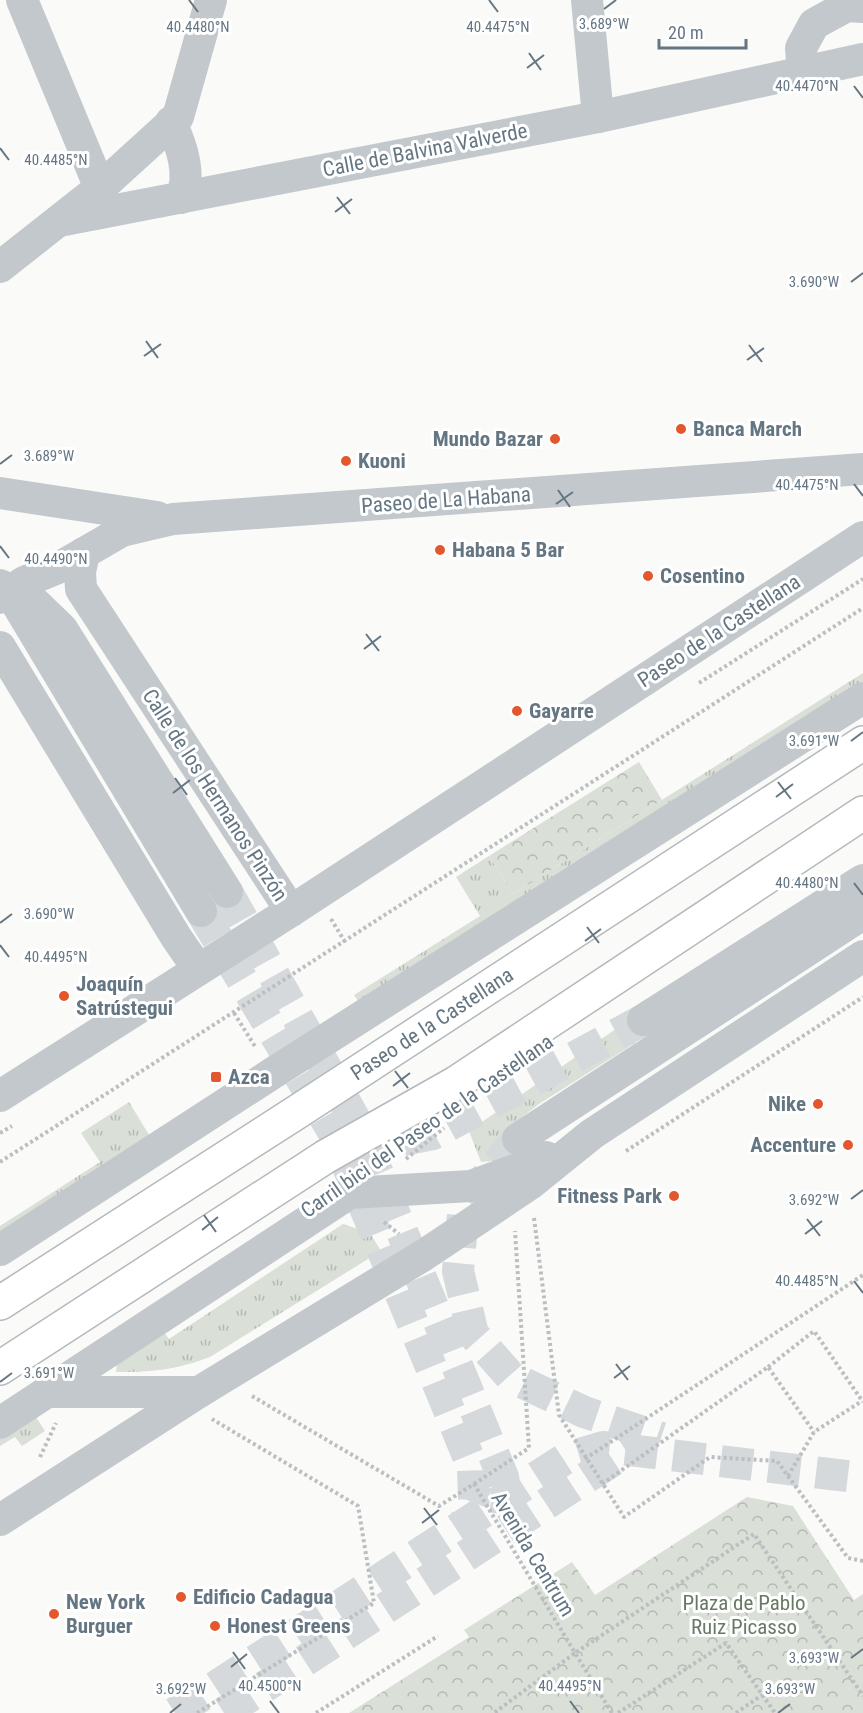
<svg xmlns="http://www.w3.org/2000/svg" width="863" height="1713" viewBox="0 0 863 1713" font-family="'Roboto Condensed',sans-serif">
  <defs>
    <pattern id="grass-tufts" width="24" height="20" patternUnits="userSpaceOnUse" patternTransform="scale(1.5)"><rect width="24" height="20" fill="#dadfd7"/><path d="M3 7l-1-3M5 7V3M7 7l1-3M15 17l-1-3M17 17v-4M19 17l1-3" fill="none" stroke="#b4b9b4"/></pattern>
    <pattern id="park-crowns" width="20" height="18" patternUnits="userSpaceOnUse" patternTransform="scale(1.5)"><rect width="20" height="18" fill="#dadfd7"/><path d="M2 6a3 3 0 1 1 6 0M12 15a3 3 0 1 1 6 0" fill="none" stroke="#b4b9b4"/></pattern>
  </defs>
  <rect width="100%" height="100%" fill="#fafaf8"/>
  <g fill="url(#grass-tufts)">
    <polygon points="863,673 863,687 360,1004 354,995 480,916 456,877 489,856 513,894"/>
    <polygon points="623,1024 635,1043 539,1104 504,1131 522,1158 481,1162 469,1131"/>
    <polygon points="129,1102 154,1143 0,1241 0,1226 100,1162 81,1133"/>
    <path d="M343,1224L370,1233L381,1251L210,1357C175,1370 153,1372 116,1372L117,1362L163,1331L169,1339Z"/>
    <polygon points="34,1414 45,1431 22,1446 15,1437 0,1446 0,1436"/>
  </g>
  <g fill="url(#park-crowns)">
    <polygon points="639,762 662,800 513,894 489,856"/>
    <polygon points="747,1497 793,1506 854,1600 863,1594 863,1713 349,1713 469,1637 464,1630 572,1562 595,1595"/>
  </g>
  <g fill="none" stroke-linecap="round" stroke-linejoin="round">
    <g stroke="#d5d9db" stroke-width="32" stroke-dasharray="32 16" stroke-linecap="butt">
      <polyline points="227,892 358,1125 503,1477 507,1503 505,1515"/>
      <polyline points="201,911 334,1133 473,1468 474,1499 464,1525"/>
      <polyline points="358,1125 398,1141 433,1134 643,1020"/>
      <polyline points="518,1139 464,1204 458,1271 473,1334 511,1377 584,1412 661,1438"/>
      <polyline points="175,1713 566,1458 603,1447 863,1478"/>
      <polyline points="224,1713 632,1448"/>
    </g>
    <g stroke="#b4b9bd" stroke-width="36">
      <g id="highway">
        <polyline points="0,1303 297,1112 863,743"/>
        <polyline points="0,1368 325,1157 456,1083 863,813"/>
      </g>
    </g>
    <g stroke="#bbbfc2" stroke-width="4" stroke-dasharray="3 3" stroke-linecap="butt">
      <polyline points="699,683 863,579"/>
      <polyline points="331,919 345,942"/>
      <polyline points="234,1013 256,1048"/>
      <polyline points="0,1133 12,1126"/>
      <polyline points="626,1151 863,997"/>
      <polyline points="406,1159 444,1128"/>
      <polyline points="0,1162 863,608"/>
      <polyline points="534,1218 559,1415 624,1517 710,1457 777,1461 848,1558 863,1561"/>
      <polyline points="384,1222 399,1234"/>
      <polyline points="768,1367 814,1331 863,1402"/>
      <polyline points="252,1396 439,1506 474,1484 575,1653 494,1713"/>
      <polyline points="40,1457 56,1423"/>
      <polyline points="585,1459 863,1275"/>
      <polyline points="788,1476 814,1432 862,1401"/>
      <polyline points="474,1484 529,1448 515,1231"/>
      <polyline points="602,1484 768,1367 814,1432"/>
      <polyline points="197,1713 374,1603 358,1506 212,1419"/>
      <polyline points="316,1713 438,1636"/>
      <polyline points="612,1713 575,1653 754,1534 863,1696"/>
      <polyline points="618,1713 726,1643 775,1713"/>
      <polyline points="736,1713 762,1695"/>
    </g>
    <g stroke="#c3c8cc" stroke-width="32">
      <polyline points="22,0 100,188"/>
      <polyline points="587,0 598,117"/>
      <polyline points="803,73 801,48 814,24 847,6 863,7"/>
      <path d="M171,122C181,145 192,174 181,198"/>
      <polyline points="59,221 598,117 863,59"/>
      <polyline points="0,267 100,188 178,117 211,0"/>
      <polyline points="0,493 157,517"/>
      <polyline points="84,553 80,572 81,589 291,911"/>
      <polyline points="0,585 34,602 62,629 227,892"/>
      <polyline points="11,594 201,911"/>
      <polyline points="0,598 24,582 58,568 122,531 173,519 863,469"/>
      <polyline points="0,647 176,937 198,969"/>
      <polyline points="643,1020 863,880"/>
      <polyline points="0,1096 291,911 863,537"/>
      <polyline points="518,1139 863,914"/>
      <polyline points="0,1250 273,1073 863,698"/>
      <polyline points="46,1392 199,1392"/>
      <polyline points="0,1423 350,1193 471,1186 529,1165 546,1157"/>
      <polyline points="0,1520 199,1392 424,1255 530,1184 592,1134 863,956"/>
    </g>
    <use href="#highway" stroke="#fff" stroke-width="33"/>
  </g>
  <path fill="none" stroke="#657683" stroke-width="2" d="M189,0L198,12M489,0L498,12M604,9L616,0M529,53L541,70M527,68L544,55M854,86L863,98M0,148L9,160M337,197L350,214M335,212L352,199M851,282L863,273M146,341L158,358M749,345L762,362M144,356L161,344M747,360L764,348M0,464L12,455M854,484L863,496M558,490L570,507M556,504L573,492M0,546L9,558M366,634L379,651M364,649L381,636M851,741L863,732M175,778L187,795M778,782L791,799M173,793L190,780M776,797L793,784M854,883L863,895M0,923L12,914M587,927L599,943M585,941L601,929M0,945L9,957M395,1071L408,1088M393,1086L410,1073M851,1199L863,1190M204,1215L216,1232M807,1219L820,1236M202,1230L218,1217M805,1234L822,1221M854,1281L863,1293M616,1364L628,1380M614,1378L630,1366M0,1382L12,1373M424,1508L437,1525M422,1523L439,1510M233,1652L245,1669M851,1658L863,1649M231,1667L247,1654M270,1701L279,1713M570,1701L579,1713M170,1713L181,1704M778,1713L790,1704"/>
  <g fill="#e4572e" stroke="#fff" stroke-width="2">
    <circle cx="681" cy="429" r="6"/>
    <circle cx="555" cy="439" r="6"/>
    <circle cx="346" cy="461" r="6"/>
    <circle cx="440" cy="550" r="6"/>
    <circle cx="648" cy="576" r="6"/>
    <circle cx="517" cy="711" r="6"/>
    <circle cx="64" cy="996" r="6"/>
    <rect x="210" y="1071" width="12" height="12" rx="3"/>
    <circle cx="818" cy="1104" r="6"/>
    <circle cx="848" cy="1145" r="6"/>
    <circle cx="674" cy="1196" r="6"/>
    <circle cx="181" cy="1597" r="6"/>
    <circle cx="54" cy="1614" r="6"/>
    <circle cx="215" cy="1626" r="6"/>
  </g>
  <g text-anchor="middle" stroke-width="6" stroke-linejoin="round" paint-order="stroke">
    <g font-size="21" fill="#657683" stroke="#fff">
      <text transform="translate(425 150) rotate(-11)" y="7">Calle de Balvina Valverde</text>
      <text transform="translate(446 500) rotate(-4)" y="7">Paseo de La Habana</text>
      <text transform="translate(719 631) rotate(-33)" y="7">Paseo de la Castellana</text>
      <text transform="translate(215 795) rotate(57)" y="7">Calle de los Hermanos Pinzón</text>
      <text transform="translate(432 1024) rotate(-33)" y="7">Paseo de la Castellana</text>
      <text transform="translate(427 1126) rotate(-35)" y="7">Carril bici del Paseo de la Castellana</text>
      <text transform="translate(533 1554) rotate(59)" y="7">Avenida Centrum</text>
    </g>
    <g font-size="21" font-weight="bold" fill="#657683" stroke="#fff" text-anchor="start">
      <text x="693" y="436">Banca March</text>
      <text x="543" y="446" text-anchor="end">Mundo Bazar</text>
      <text x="358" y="468">Kuoni</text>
      <text x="452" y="557">Habana 5 Bar</text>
      <text x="660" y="583">Cosentino</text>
      <text x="529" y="718">Gayarre</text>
      <text x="76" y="991">Joaquín<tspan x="76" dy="24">Satrústegui</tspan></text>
      <text x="228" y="1084">Azca</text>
      <text x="806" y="1111" text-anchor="end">Nike</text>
      <text x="836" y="1152" text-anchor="end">Accenture</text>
      <text x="662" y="1203" text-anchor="end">Fitness Park</text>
      <text x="193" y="1604">Edificio Cadagua</text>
      <text x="66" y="1609">New York<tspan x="66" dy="24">Burguer</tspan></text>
      <text x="227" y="1633">Honest Greens</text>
    </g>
    <g font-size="21" fill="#687a64" stroke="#fff">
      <text x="744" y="1610">Plaza de Pablo<tspan x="744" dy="24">Ruiz Picasso</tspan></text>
    </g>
  </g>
  <g font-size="15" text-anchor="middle" fill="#657683" stroke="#fff" stroke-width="6" stroke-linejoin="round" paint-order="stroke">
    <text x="604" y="29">3.689°W</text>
    <text x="198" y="32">40.4480°N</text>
    <text x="498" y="32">40.4475°N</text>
    <text x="807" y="91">40.4470°N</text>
    <text x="56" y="165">40.4485°N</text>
    <text x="814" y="287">3.690°W</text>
    <text x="49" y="461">3.689°W</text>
    <text x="807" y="490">40.4475°N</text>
    <text x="56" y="564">40.4490°N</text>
    <text x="814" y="746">3.691°W</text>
    <text x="807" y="888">40.4480°N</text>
    <text x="49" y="919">3.690°W</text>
    <text x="56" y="962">40.4495°N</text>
    <text x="814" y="1205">3.692°W</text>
    <text x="807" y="1286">40.4485°N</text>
    <text x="49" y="1378">3.691°W</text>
    <text x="814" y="1663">3.693°W</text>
    <text x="270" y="1691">40.4500°N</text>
    <text x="570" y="1691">40.4495°N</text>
    <text x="181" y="1694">3.692°W</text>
    <text x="790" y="1694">3.693°W</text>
  </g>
  <path d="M659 39v9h87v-9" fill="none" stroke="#657683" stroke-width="3"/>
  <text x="668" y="39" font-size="18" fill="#657683" stroke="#ffffff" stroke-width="4.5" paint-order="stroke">20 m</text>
</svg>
